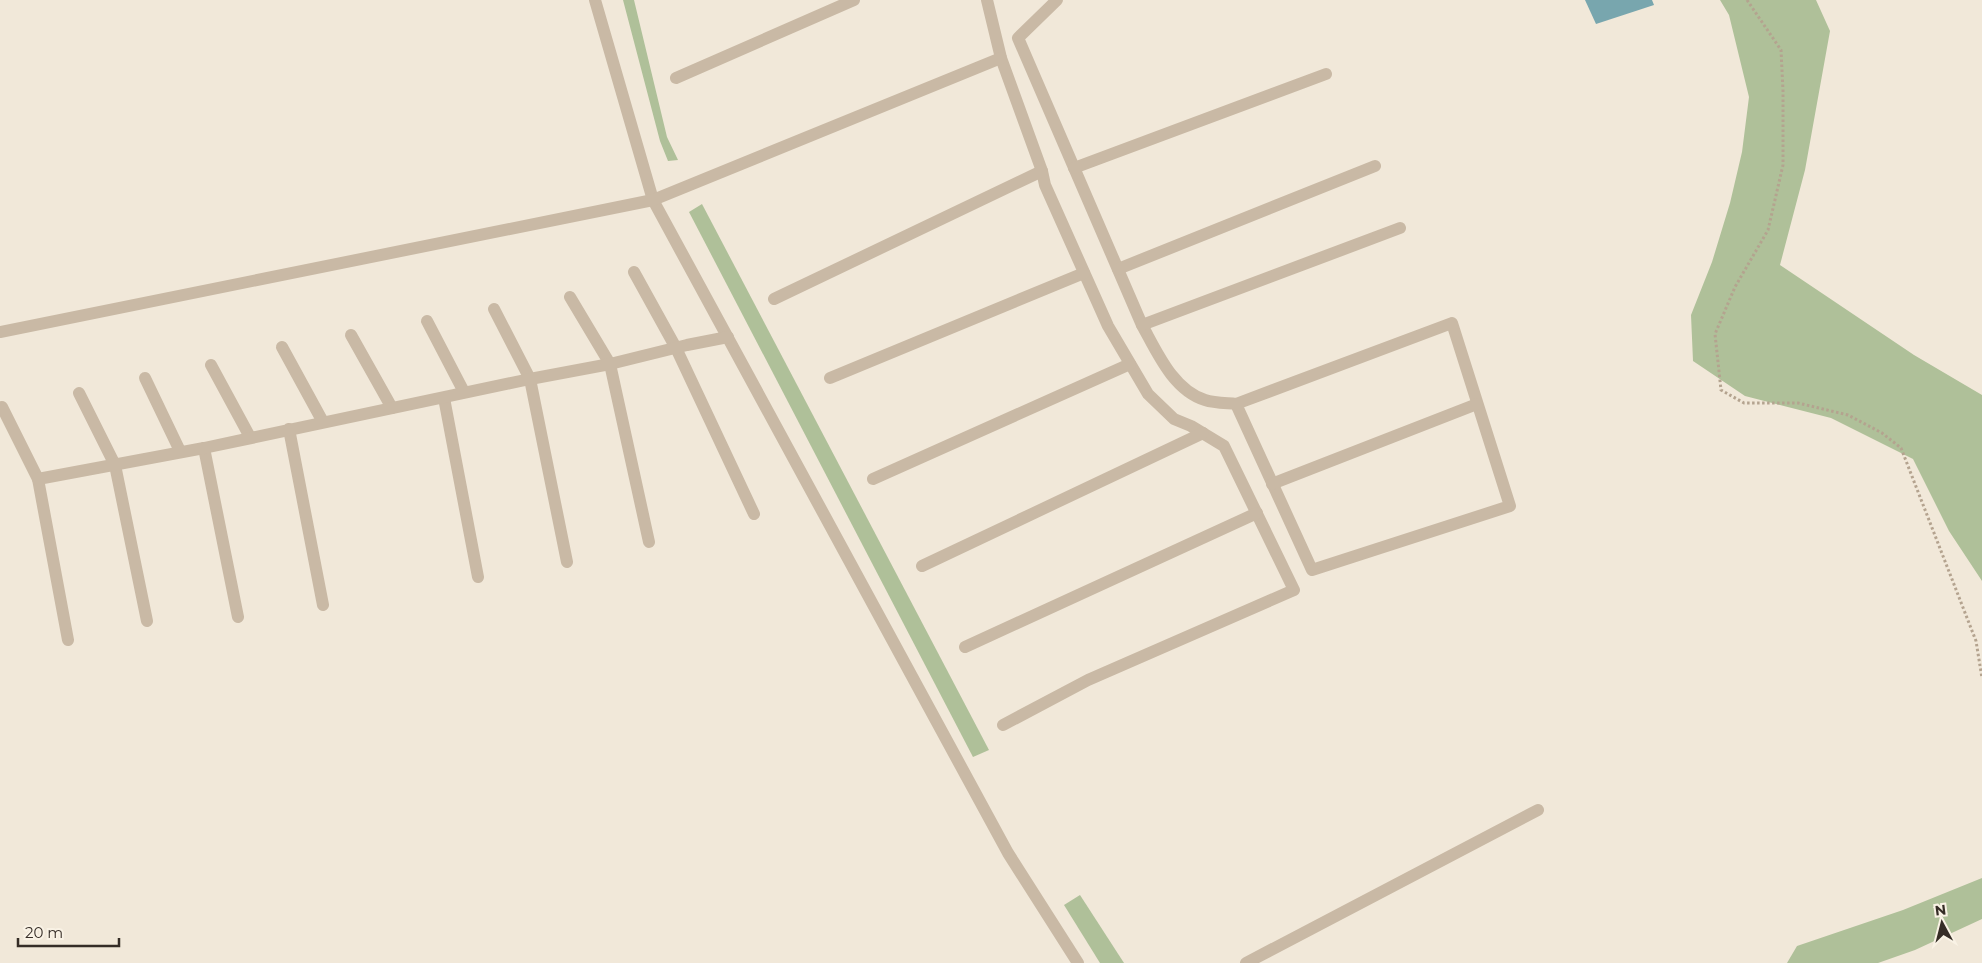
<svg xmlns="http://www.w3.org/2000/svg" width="1982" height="963" viewBox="0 0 1982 963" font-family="Montserrat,sans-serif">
  <rect width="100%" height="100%" fill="#f1e8d9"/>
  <g fill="#afc099">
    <polygon points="623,0 634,0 667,137 678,160 668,161 660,141"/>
    <polygon points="1720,0 1816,0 1830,31 1805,170 1780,265 1914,355 1982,395 1982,581 1949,531 1913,459 1831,418 1745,396 1693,361 1691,315 1712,262 1730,203 1742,152 1749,97 1729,15"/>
    <polygon points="702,204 989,750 973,757 689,212"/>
    <polygon points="1982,878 1982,919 1915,950 1878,963 1787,963 1797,946 1903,910"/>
    <polygon points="1080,895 1124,963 1100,963 1064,905"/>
  </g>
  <polygon fill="#78a6ae" points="1585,0 1652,0 1654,5 1596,24"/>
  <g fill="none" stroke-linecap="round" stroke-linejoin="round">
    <polyline stroke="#b4a38f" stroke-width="3" stroke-dasharray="2.5 2.5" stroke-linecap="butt" points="1747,0 1781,50 1783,91 1783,165 1768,230 1735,287 1715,334 1721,390 1744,403 1798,403 1848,415 1882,433 1901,448 1976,641 1982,678"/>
    <g stroke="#c9b9a5" stroke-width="12">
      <polyline points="595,0 653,200 1008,853 1078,963"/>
      <polyline points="987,0 1001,58 1042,171 1045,185 1108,326 1148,394 1174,419 1191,426 1224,446 1294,590 1088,680 1003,725"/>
      <path d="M1057,0L1018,38L1142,325C1157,352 1173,390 1205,400C1214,403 1226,403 1236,404L1312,570L1510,506L1452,323L1236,404"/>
      <polyline points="676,78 854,0"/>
      <polyline points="1074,168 1326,74"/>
      <polyline points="1118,269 1375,166"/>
      <polyline points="634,272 676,348 754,514"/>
      <polyline points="570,297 610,364 649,542"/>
      <polyline points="774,299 1042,171"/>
      <polyline points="494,309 530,379 567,562"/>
      <polyline points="427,321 464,392"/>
      <polyline points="1142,325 1400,228"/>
      <polyline points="0,332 653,200 1001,58"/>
      <polyline points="351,335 392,408"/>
      <polyline points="282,347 323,422"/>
      <polyline points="211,365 250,437"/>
      <polyline points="145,378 180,451"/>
      <polyline points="830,378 1084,273"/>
      <polyline points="79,393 115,465 147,621"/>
      <polyline points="444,398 478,577"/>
      <polyline points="2,407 38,479"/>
      <polyline points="289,429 323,605"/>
      <polyline points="204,448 238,617"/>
      <polyline points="873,479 1130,364"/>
      <polyline points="1272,484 1477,404"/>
      <polyline points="922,566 1203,433"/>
      <polyline points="68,640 38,479 204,448 530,379 610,364 687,345 728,337"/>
      <polyline points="965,647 1257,513"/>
      <polyline points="1246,963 1538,810"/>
    </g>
  </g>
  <g transform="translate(1942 923) rotate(353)" stroke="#f9f2e5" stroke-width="4" paint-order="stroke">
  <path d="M0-4L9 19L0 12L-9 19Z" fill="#352c26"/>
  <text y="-8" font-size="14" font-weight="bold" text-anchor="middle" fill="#352c26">N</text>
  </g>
  <path d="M18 938v8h101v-8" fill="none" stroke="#352c26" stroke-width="2.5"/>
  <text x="25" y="938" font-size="15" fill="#352c26" stroke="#f9f2e5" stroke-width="4" paint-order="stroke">20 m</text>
</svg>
